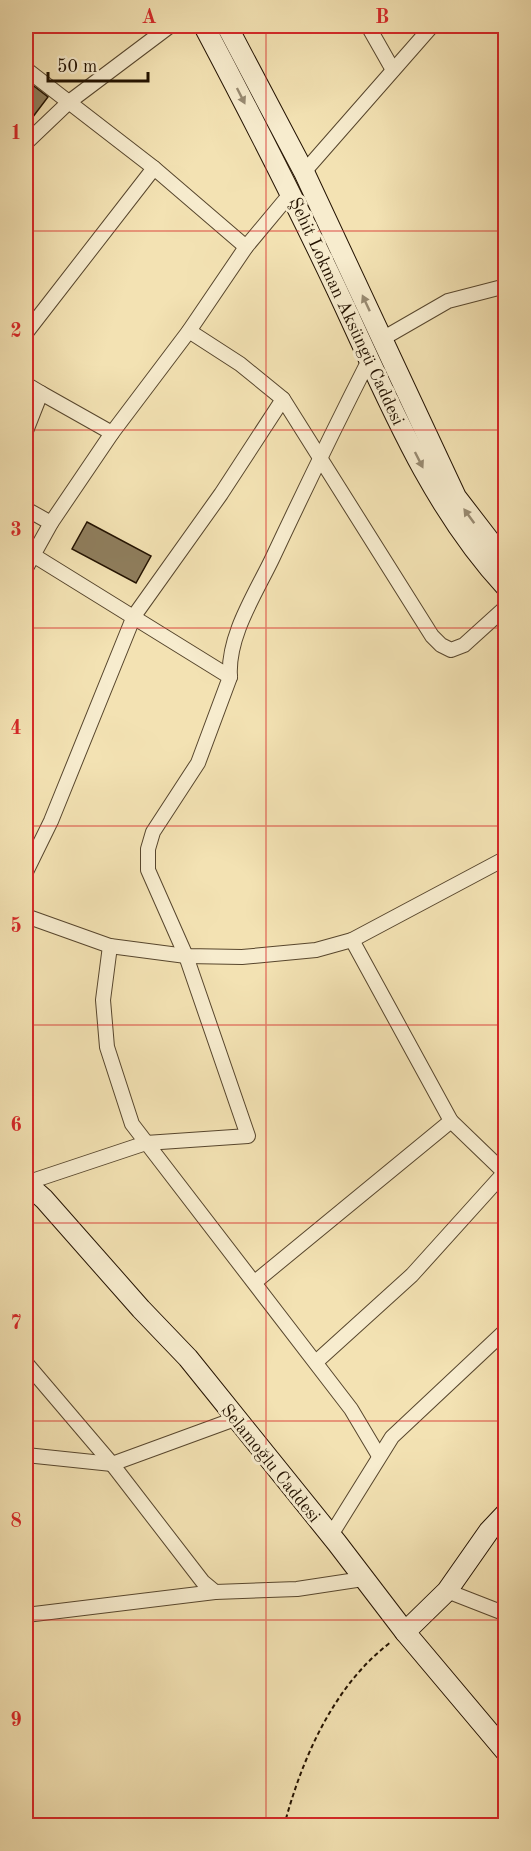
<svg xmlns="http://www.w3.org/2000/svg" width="531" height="1851" viewBox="0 0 531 1851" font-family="'Old Standard TT',serif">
  <rect width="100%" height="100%" fill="#f3e2b3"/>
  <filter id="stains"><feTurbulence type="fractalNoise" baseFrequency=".00333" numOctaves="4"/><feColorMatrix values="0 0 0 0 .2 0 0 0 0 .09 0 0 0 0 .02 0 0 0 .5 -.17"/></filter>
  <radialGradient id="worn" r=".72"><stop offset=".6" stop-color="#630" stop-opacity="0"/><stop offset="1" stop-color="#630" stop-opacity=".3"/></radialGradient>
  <g fill="#8f7e5d" stroke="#231200" stroke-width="1.5">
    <polygon points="26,80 48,97 26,126"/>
    <polygon points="87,522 151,556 136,583 72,549"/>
  </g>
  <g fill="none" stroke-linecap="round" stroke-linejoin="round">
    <g stroke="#57462d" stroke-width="16">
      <g id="street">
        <polyline points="368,26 393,70"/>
        <polyline points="26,69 154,168 246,247"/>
        <polyline points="26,143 69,102 170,26"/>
        <polyline points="304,172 432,26"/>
        <polyline points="189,331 240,364 283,399 432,636 441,645 451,650 464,645 506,607"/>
        <polyline points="26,333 154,168"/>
        <polyline points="382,339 448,301 506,286"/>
        <polyline points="26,384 41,393 26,431"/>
        <polyline points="41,393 112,433"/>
        <polyline points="26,509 51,523"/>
        <polyline points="26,568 51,523 112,433 189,331 246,247 291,193"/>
        <path d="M230,677C227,636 256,593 273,557C304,491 336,425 369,360"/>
        <polyline points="26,872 51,821 134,616 221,494 283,399"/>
        <polyline points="26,916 110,946 186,956 242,957 316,950 352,940 506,858"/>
        <polyline points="352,940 451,1121 506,1174"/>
        <polyline points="110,946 103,1000 107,1047 132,1124 351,1409 379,1456"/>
        <polyline points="26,1183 146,1143 248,1136 186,956 148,870 148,849 153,832 198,763 230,677 33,555"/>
        <polyline points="255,1282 451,1121"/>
        <polyline points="316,1362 412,1275 504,1173"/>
        <polyline points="26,1363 112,1464 203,1582 215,1592"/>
        <polyline points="26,1455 112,1464 235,1419"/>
        <polyline points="331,1535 392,1437 506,1330"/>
        <polyline points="447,1591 506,1614"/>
        <polyline points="26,1615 215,1592 297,1589 363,1579"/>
      </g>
    </g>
    <g stroke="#231200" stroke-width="22">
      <g id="secondary">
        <path d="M204,26C250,113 295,201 337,290C385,392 428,503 506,587"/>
        <polyline points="227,26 304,172 456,497 506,562"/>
        <polyline points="26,1183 44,1199 141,1309 188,1358 337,1543 405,1632 506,1752"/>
        <polyline points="405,1632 447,1591 489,1531 506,1513"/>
      </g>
    </g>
    <path stroke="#231200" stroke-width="2" stroke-dasharray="4.5 3" stroke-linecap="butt" d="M284,1826C302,1758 334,1685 391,1642"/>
    <use href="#street" stroke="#f7ecce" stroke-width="14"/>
    <use href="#secondary" stroke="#f7ecce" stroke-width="20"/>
  </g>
  <defs><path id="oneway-solid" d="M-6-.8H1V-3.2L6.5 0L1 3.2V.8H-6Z" transform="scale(1.5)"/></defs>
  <g fill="#988a71">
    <use href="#oneway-solid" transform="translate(241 96) rotate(63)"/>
    <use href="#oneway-solid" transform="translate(366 303) rotate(-115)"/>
    <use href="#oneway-solid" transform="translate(419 460) rotate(63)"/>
    <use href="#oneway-solid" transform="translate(469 516) rotate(-126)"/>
  </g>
  <path fill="none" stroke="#d62828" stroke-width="1.5" stroke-opacity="0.55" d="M266,26V1826M26,231H506M26,430H506M26,628H506M26,826H506M26,1025H506M26,1223H506M26,1421H506M26,1620H506"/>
  <g text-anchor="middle" stroke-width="6" stroke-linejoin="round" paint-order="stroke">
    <g font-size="18" fill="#231200" stroke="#f7ecce">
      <text transform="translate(347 311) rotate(65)" y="6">Şehit Lokman Aksüngü Caddesi</text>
      <text transform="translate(271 1463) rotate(51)" y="6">Selamoğlu Caddesi</text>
    </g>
  </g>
  <rect width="531" height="1851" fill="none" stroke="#f3e2b3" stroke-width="66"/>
  <path d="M48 72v9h100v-9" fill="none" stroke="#231200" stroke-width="3"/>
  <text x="57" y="72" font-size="18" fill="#231200" stroke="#f7ecce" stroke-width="4.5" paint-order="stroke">50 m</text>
  <rect x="33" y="33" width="465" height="1785" fill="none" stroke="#d62828" stroke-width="2"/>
  <g font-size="20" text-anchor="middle" font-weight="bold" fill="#d62828">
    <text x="149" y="23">A</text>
    <text x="382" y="23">B</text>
    <text x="16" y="139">1</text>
    <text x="16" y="337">2</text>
    <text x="16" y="536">3</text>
    <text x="16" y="734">4</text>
    <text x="16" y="932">5</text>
    <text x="16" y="1131">6</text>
    <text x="16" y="1329">7</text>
    <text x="16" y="1527">8</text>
    <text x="16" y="1726">9</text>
  </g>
  <rect width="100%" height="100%" filter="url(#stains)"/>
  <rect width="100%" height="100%" fill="url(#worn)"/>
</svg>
